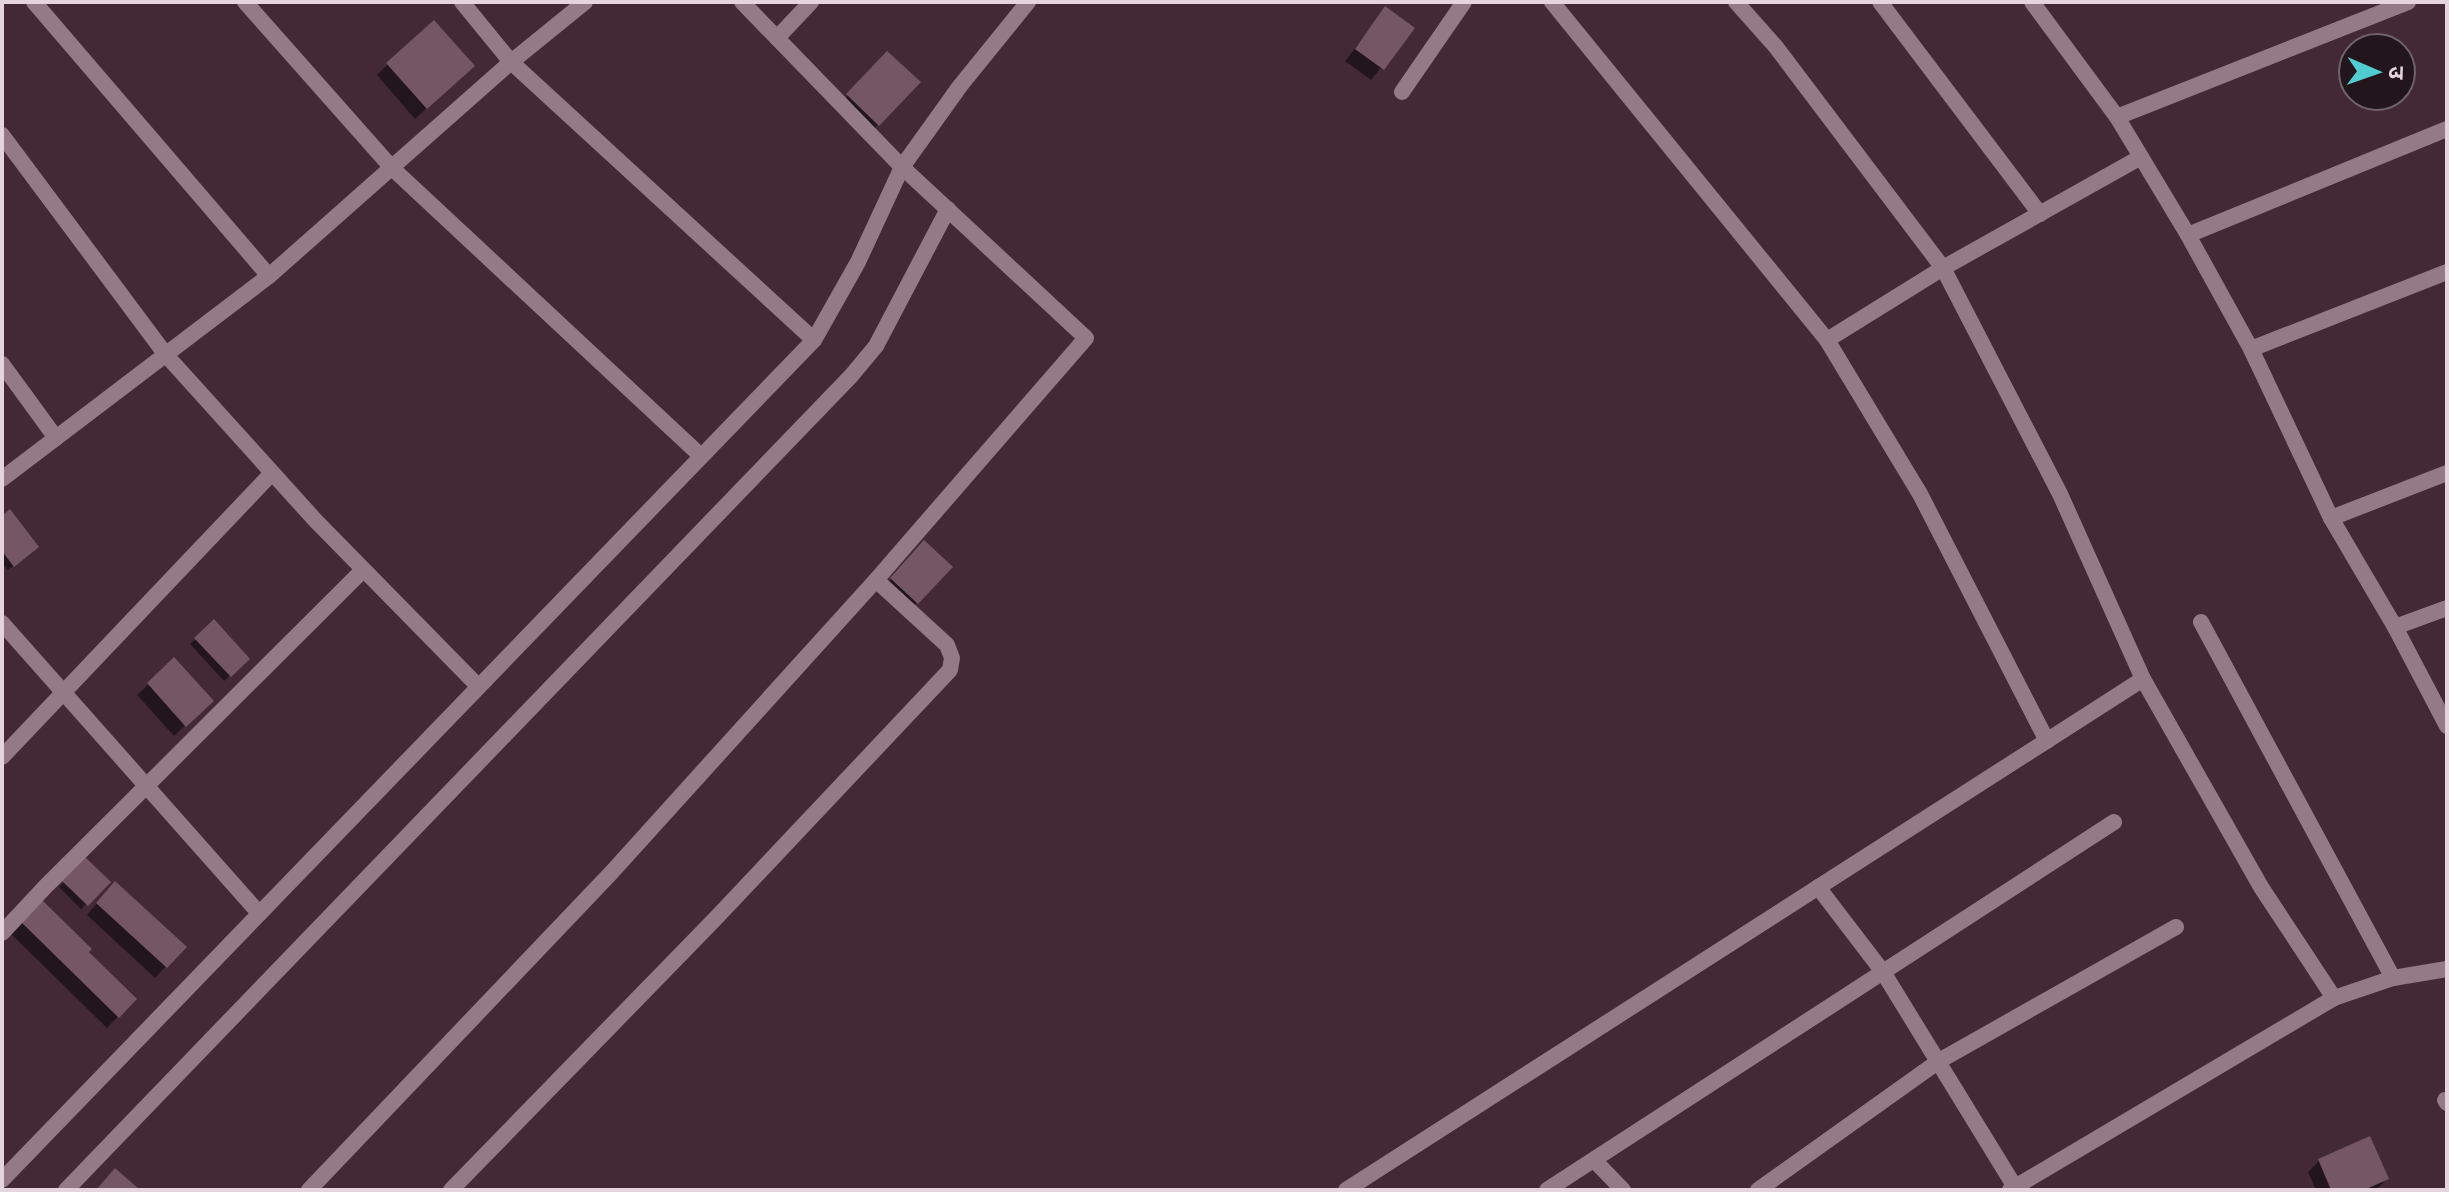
<svg xmlns="http://www.w3.org/2000/svg" width="2449" height="1192" viewBox="0 0 2449 1192" font-family="'Titillium Web','Noto Sans Devanagari',sans-serif">
  <rect width="100%" height="100%" fill="#432936"/>
  <g fill="#0007">
    <polygon points="1386,9 1412,28 1371,80 1345,61"/>
    <polygon points="887,54 918,82 867,136 837,107"/>
    <polygon points="388,64 461,77 415,119 377,75"/>
    <polygon points="2,518 32,552 8,570 2,563"/>
    <polygon points="913,554 950,567 906,614 881,591"/>
    <polygon points="214,622 247,659 224,681 190,644"/>
    <polygon points="174,660 211,701 174,736 137,695"/>
    <polygon points="85,860 108,882 81,909 59,887"/>
    <polygon points="104,895 184,947 155,978 87,915"/>
    <polygon points="41,902 135,999 107,1028 10,933"/>
    <polygon points="2369,1139 2387,1179 2376,1190 2316,1190 2308,1172 2319,1161"/>
  </g>
  <g fill="#745664">
    <polygon points="1385,6 1415,28 1384,70 1355,49"/>
    <polygon points="434,20 475,66 427,109 386,63"/>
    <polygon points="887,51 921,82 879,126 846,94"/>
    <polygon points="10,509 39,547 14,567 2,551 2,516"/>
    <polygon points="924,540 953,567 918,604 890,578"/>
    <polygon points="214,619 250,659 231,677 194,638"/>
    <polygon points="174,657 214,701 186,727 147,683"/>
    <polygon points="85,857 111,882 88,906 62,881"/>
    <polygon points="115,881 187,947 167,968 96,903"/>
    <polygon points="41,899 92,949 89,952 137,999 119,1018 20,921"/>
    <polygon points="2370,1136 2389,1179 2364,1190 2331,1190 2318,1159"/>
    <polygon points="115,1168 140,1190 96,1190"/>
  </g>
  <g fill="none" stroke-linecap="round" stroke-linejoin="round">
    <g stroke="#947a86" stroke-width="16">
      <polyline points="34,2 269,276"/>
      <polyline points="245,2 392,168 701,456"/>
      <polyline points="462,2 511,62 814,340"/>
      <polyline points="1552,2 1827,340 1920,494 2047,741"/>
      <polyline points="1736,2 1776,47 1943,268 2060,494 2143,679 2261,887 2334,998"/>
      <polyline points="1880,2 2040,214"/>
      <polyline points="2032,2 2117,117 2188,235 2251,349 2331,518 2395,627 2447,726"/>
      <polyline points="777,38 811,2"/>
      <polyline points="1402,92 1464,2"/>
      <polyline points="2117,117 2408,2"/>
      <polyline points="2,135 166,355 315,520 478,686"/>
      <polyline points="2188,235 2447,129"/>
      <polyline points="1827,340 1943,268 2141,157"/>
      <polyline points="2251,349 2447,272"/>
      <polyline points="2,364 56,438"/>
      <polyline points="2,479 269,276 511,62 585,2"/>
      <polyline points="2331,518 2447,473"/>
      <polyline points="2201,622 2393,978"/>
      <polyline points="2,623 258,912"/>
      <polyline points="2395,627 2447,608"/>
      <polyline points="2,757 272,473"/>
      <polyline points="1818,887 1883,972 2015,1187"/>
      <polyline points="2,933 45,887 363,570"/>
      <polyline points="2445,1100 2447,1103"/>
      <polyline points="1594,1160 1623,1190"/>
      <polyline points="2,1180 814,340 858,262 902,167 960,86 1028,2"/>
      <polyline points="66,1190 851,376 876,346 948,209"/>
      <polyline points="309,1190 611,873 876,580 1086,338 902,167 742,2"/>
      <polyline points="451,1190 716,918 950,670 952,658 947,645 876,580"/>
      <polyline points="1346,1190 2143,679"/>
      <polyline points="1547,1190 2114,822"/>
      <polyline points="1758,1190 1939,1061 2176,927"/>
      <polyline points="2010,1190 2334,998 2393,978 2447,969"/>
    </g>
  </g>
  <rect width="2449" height="1192" fill="none" stroke="#e6d4dc" stroke-width="8"/>
  <g transform="translate(2377 72) rotate(92)"><circle r="38" fill="#22161c" stroke="#706269" stroke-width="2"/>
  <path d="M0-6L14 30L0 20L-14 30Z" fill="#51ccd1"/>
  <text y="-12" font-size="22" font-weight="bold" text-anchor="middle" fill="#e6d4dc">उ</text>
  </g>
</svg>
